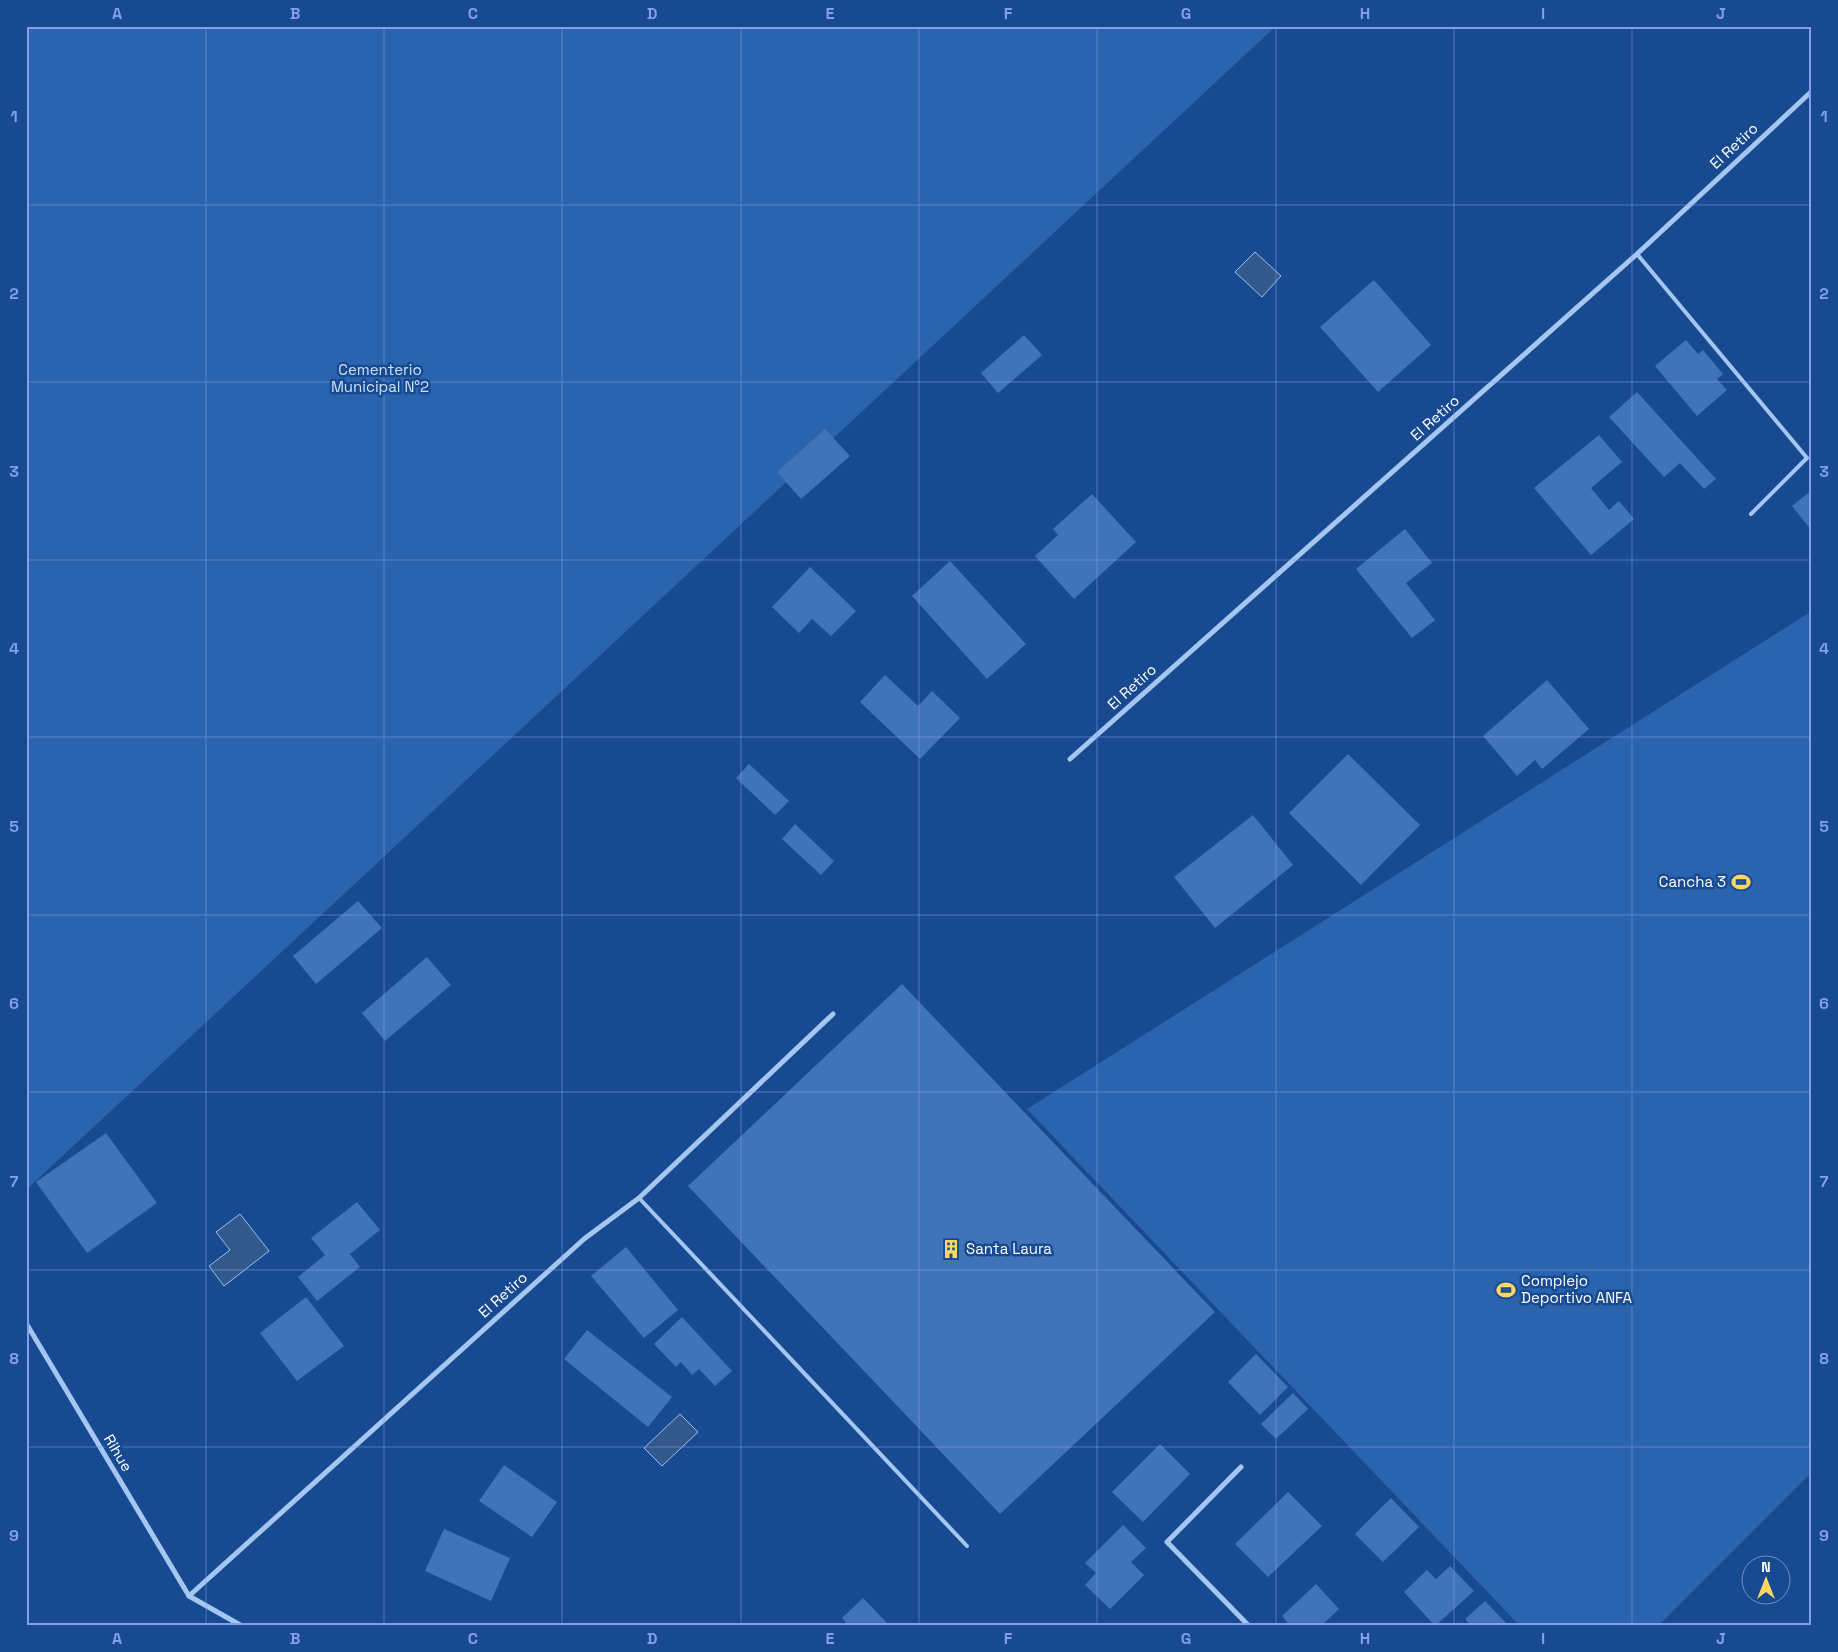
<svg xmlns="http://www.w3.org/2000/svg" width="1838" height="1652" viewBox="0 0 1838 1652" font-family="'Space Grotesk',sans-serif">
  <rect width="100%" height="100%" fill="#174a91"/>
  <g fill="#2a64af">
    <polygon points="26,26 1276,26 26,1190"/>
    <polygon points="1812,611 1812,1472 1658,1626 1520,1626 1027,1109"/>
  </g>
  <g fill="#33588c" stroke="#98c0f2">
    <polygon points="1255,252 1281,276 1262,297 1235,272"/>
    <polygon points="240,1214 269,1251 224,1286 209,1266 230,1250 216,1232"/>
    <polygon points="680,1414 698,1432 662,1466 644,1448"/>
  </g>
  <g fill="#4074b9">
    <polygon points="1374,280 1431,345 1378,392 1320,327"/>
    <polygon points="1024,335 1042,355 998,393 981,373"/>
    <polygon points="1686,340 1698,354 1703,350 1723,374 1717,379 1727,390 1697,416 1655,366"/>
    <polygon points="1637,392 1716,479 1704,489 1680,463 1664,477 1609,417"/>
    <polygon points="825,429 850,456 801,499 777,472"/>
    <polygon points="1599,435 1622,462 1591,488 1609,510 1619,501 1634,519 1591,555 1534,488"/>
    <polygon points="1812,490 1812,531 1792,506"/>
    <polygon points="1092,494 1136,542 1074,599 1035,556 1058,535 1053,529"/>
    <polygon points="1405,529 1432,563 1406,583 1435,620 1412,638 1356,569"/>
    <polygon points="950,561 1026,644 987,679 912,596"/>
    <polygon points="810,567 856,611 831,636 812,619 799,633 772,607"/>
    <polygon points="885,675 918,706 932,691 960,718 920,759 860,702"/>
    <polygon points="1547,680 1589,729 1542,769 1535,760 1517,776 1483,736"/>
    <polygon points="1348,754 1420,825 1361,885 1289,813"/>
    <polygon points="749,764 789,801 775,815 736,778"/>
    <polygon points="1253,815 1293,865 1215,928 1174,877"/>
    <polygon points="795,824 834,861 821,875 782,839"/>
    <polygon points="358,901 382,928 316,984 293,956"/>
    <polygon points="427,957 451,985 385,1041 362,1013"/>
    <polygon points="902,984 1215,1312 1000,1514 688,1186"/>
    <polygon points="106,1133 157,1203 87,1253 36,1182"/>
    <polygon points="357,1202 380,1230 350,1254 360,1267 317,1301 298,1277 325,1255 311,1238"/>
    <polygon points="626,1247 678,1310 644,1338 591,1276"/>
    <polygon points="306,1297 344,1346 297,1381 260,1333"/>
    <polygon points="682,1317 732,1371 715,1386 699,1369 692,1375 681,1362 676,1367 654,1344"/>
    <polygon points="587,1330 672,1397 648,1427 564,1359"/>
    <polygon points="1256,1354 1288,1387 1260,1415 1228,1382"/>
    <polygon points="1293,1393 1308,1409 1276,1439 1261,1424"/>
    <polygon points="1160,1444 1190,1474 1143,1522 1112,1492"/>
    <polygon points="504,1465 557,1502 532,1537 479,1501"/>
    <polygon points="1288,1492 1322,1526 1268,1577 1235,1544"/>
    <polygon points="1391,1498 1419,1527 1383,1562 1355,1534"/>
    <polygon points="1123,1525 1146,1548 1131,1562 1144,1575 1110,1609 1085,1585 1096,1573 1085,1563"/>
    <polygon points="444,1529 510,1558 491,1601 425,1571"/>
    <polygon points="1450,1566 1474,1591 1435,1626 1404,1592 1427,1570 1436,1579"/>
    <polygon points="1316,1584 1339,1609 1321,1626 1290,1626 1282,1616"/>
    <polygon points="863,1598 890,1626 849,1626 842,1618"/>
    <polygon points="1485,1601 1509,1626 1472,1626 1465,1619"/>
  </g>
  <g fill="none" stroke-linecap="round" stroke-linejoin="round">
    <g stroke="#a5c6f0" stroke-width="4">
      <polyline points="1637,254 1807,458 1751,514"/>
      <polyline points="639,1198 967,1546"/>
    </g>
    <g stroke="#a5c6f0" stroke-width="5">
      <polyline points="1070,759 1637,254 1812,91"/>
      <polyline points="26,1323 189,1596 242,1626"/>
      <polyline points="1241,1467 1167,1542 1249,1626"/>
      <polyline points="189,1596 584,1239 639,1198 833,1014"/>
    </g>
  </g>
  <path fill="none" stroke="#839eea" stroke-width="1" stroke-opacity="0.55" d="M206,26V1626M384,26V1626M562,26V1626M741,26V1626M919,26V1626M1097,26V1626M1276,26V1626M1454,26V1626M1632,26V1626M26,205H1812M26,382H1812M26,560H1812M26,737H1812M26,915H1812M26,1092H1812M26,1270H1812M26,1447H1812"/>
  <defs>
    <g id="stadium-bare" transform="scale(1.5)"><path d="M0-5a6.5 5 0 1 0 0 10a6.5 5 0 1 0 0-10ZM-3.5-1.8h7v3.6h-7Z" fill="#ffd564" stroke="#174a91" stroke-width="2.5" paint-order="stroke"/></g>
    <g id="building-bare" transform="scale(1.5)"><path d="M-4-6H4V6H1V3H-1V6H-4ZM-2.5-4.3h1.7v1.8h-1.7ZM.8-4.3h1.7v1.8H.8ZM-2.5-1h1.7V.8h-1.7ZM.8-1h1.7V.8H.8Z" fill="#ffd564" stroke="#174a91" stroke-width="2.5" paint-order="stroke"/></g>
  </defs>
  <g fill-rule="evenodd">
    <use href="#stadium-bare" x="1741" y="882"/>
    <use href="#building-bare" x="951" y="1249"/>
    <use href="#stadium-bare" x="1506" y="1290"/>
  </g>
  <g text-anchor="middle" stroke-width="5" stroke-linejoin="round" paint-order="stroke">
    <g font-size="15" fill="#fff" stroke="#174a91">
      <text transform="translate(1734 146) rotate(-43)" y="5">El Retiro</text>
      <text transform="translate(1435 418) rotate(-42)" y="5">El Retiro</text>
      <text transform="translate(1132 687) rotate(-42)" y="5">El Retiro</text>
      <text transform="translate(503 1295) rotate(-42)" y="5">El Retiro</text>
      <text transform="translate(118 1453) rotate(59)" y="5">Rihue</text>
    </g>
    <g font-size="15" fill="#cce1fb" stroke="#174a91">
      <text x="380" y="375">Cementerio<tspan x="380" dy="17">Municipal N°2</tspan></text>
    </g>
    <g font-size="15" fill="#fff" stroke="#174a91" text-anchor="start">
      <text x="1726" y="887" text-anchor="end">Cancha 3</text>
      <text x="966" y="1254">Santa Laura</text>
      <text x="1521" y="1286">Complejo<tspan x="1521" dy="17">Deportivo ANFA</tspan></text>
    </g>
  </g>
  <rect width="1838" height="1652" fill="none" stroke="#174a91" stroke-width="55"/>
  <g transform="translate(1766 1580)"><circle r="24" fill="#174a91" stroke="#7492bd"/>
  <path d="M0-4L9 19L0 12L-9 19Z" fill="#ffd564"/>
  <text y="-8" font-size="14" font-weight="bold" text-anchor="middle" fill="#ffffff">N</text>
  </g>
  <rect x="28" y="28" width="1782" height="1596" fill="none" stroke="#839eea" stroke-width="2"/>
  <g font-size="16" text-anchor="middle" font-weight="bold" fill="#839eea">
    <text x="117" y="19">A</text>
    <text x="295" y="19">B</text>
    <text x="473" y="19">C</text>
    <text x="652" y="19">D</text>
    <text x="830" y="19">E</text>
    <text x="1008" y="19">F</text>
    <text x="1186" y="19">G</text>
    <text x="1365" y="19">H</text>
    <text x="1543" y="19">I</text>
    <text x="1721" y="19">J</text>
    <text x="14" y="122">1</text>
    <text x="1824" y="122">1</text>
    <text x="14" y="299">2</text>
    <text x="1824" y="299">2</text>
    <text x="14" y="477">3</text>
    <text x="1824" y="477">3</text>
    <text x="14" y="654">4</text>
    <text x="1824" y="654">4</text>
    <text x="14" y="832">5</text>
    <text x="1824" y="832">5</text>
    <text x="14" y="1009">6</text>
    <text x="1824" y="1009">6</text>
    <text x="14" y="1187">7</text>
    <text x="1824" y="1187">7</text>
    <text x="14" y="1364">8</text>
    <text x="1824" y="1364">8</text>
    <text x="14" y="1541">9</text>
    <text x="1824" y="1541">9</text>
    <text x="117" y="1644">A</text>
    <text x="295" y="1644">B</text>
    <text x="473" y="1644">C</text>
    <text x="652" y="1644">D</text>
    <text x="830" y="1644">E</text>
    <text x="1008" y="1644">F</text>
    <text x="1186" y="1644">G</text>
    <text x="1365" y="1644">H</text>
    <text x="1543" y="1644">I</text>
    <text x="1721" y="1644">J</text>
  </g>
</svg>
